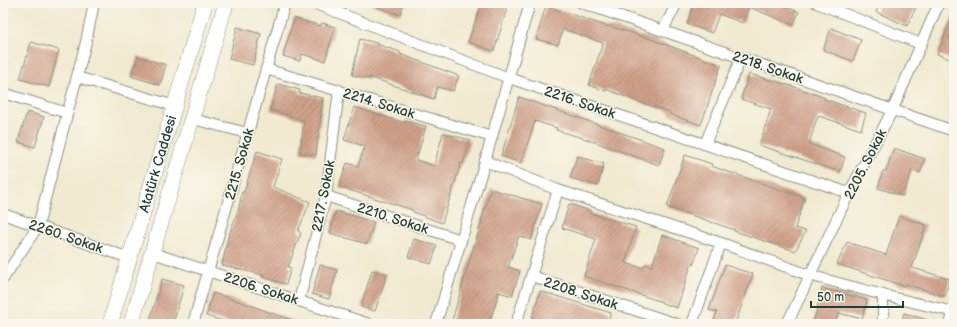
<svg xmlns="http://www.w3.org/2000/svg" width="957" height="327" viewBox="0 0 957 327" font-family="'Balsamiq Sans',sans-serif">
  <defs>
    <pattern id="building-hatch" width="6" height="6" patternUnits="userSpaceOnUse"><rect width="6" height="6" fill="#d0a089"/><path d="M-1 1l2-2M0 6l6-6M5 7l2-2" fill="none" stroke="#a88471"/></pattern>
  </defs>
  <rect width="100%" height="100%" fill="#fbf7ec"/>
  <filter id="ink" filterUnits="userSpaceOnUse"><feTurbulence type="fractalNoise" baseFrequency=".025" numOctaves="2"/><feDisplacementMap in="SourceGraphic" scale="8" xChannelSelector="R" yChannelSelector="G"/><feConvolveMatrix kernelMatrix="1 2 1 2 8 2 1 2 1" color-interpolation-filters="sRGB"/></filter>
  <filter id="wash" filterUnits="userSpaceOnUse"><feTurbulence type="fractalNoise" baseFrequency=".012" numOctaves="4" result="noise"/><feDisplacementMap in="SourceGraphic" scale="16" xChannelSelector="R" yChannelSelector="G"/><feGaussianBlur stdDeviation="0.9" result="paint"/><feColorMatrix in="noise" values="0 0 0 0 0 0 0 0 0 0 0 0 0 0 0 0 0 1.4 0 .05"/><feComposite in="paint" operator="in"/></filter>
  <g filter="url(#wash)">
    <rect width="100%" height="100%" fill="#f1ead1"/>
    <g id="blocks">
      <g fill="url(#building-hatch)">
        <polygon points="370,3 404,3 400,15 370,4"/>
        <polygon points="482,3 509,3 494,51 468,42"/>
        <polygon points="694,3 778,3 799,12 793,25 749,7 743,23 719,14 712,33 687,24"/>
        <polygon points="880,3 907,3 916,7 907,26 876,12"/>
        <polygon points="546,6 609,27 609,26 648,38 721,65 701,125 669,114 670,112 636,101 606,89 606,91 589,85 603,43 563,29 558,45 536,39"/>
        <polygon points="954,13 954,55 952,60 937,54"/>
        <polygon points="294,18 321,26 322,23 335,27 325,61 302,54 300,61 283,56"/>
        <polygon points="237,27 261,34 253,65 229,59"/>
        <polygon points="831,28 861,40 853,61 823,50"/>
        <polygon points="360,39 377,43 376,44 400,52 400,54 459,76 453,91 437,87 434,99 369,77 369,79 352,75"/>
        <polygon points="31,42 59,50 49,87 20,79"/>
        <polygon points="138,56 166,65 160,85 131,76"/>
        <polygon points="749,74 795,87 825,98 824,99 866,113 861,130 819,116 816,121 809,144 845,157 840,172 759,145 771,109 741,99"/>
        <polygon points="278,84 300,90 299,93 323,98 316,155 300,153 304,120 270,110"/>
        <polygon points="519,97 665,148 659,165 583,138 556,130 557,128 535,121 521,163 501,156"/>
        <polygon points="354,107 405,123 405,121 426,126 416,160 434,166 443,133 470,140 463,164 461,163 442,223 413,212 413,210 339,187 347,163 358,166 365,146 344,140"/>
        <polygon points="27,112 44,117 35,147 18,142"/>
        <polygon points="894,148 925,159 920,173 912,170 903,196 878,188 883,171 886,171"/>
        <polygon points="257,151 282,159 273,187 310,202 298,231 301,233 288,267 291,268 286,284 262,277 263,275 222,265 228,238 239,208 242,192 244,192"/>
        <polygon points="685,155 712,164 711,166 805,198 795,228 806,231 795,251 734,231 735,230 667,207"/>
        <polygon points="577,156 604,164 598,186 570,178"/>
        <polygon points="491,189 542,204 531,240 519,236 508,267 520,271 512,296 499,292 489,324 451,324 472,252 482,221 481,221"/>
        <polygon points="569,204 591,211 590,213 636,227 625,263 643,268 645,264 652,266 662,235 699,248 693,265 691,265 677,308 662,303 662,302 584,276 596,239 562,228"/>
        <polygon points="336,211 374,222 367,244 330,233"/>
        <polygon points="899,216 926,225 912,268 950,279 945,296 905,284 904,286 837,264 847,242 886,255"/>
        <polygon points="414,239 437,246 431,264 408,257"/>
        <polygon points="320,265 337,270 329,299 312,294"/>
        <polygon points="725,265 753,274 735,324 713,324 717,312 709,310"/>
        <polygon points="372,270 387,274 375,311 361,307"/>
        <polygon points="162,279 184,285 173,324 149,324"/>
        <polygon points="822,288 867,300 862,319 839,313 834,324 813,324"/>
        <polygon points="540,291 611,313 608,324 552,324 532,318"/>
        <polygon points="213,293 241,302 300,323 299,324 234,324 206,316"/>
        <polygon points="904,313 931,321 931,324 901,324"/>
      </g>
    </g>
  </g>
  <g filter="url(#ink)">
    <use href="#blocks" fill-opacity="0" stroke="#889482" stroke-width="1"/>
    <g fill="none" stroke-linecap="round" stroke-linejoin="round">
      <g stroke="#889482" stroke-width="12">
        <g id="minor">
          <polyline points="313,3 509,78 849,193"/>
          <polyline points="582,3 954,131"/>
          <polyline points="817,3 921,44"/>
          <polyline points="663,30 677,3"/>
          <polyline points="266,69 492,137"/>
          <polyline points="77,77 175,106"/>
          <polyline points="3,93 67,113"/>
          <polyline points="193,119 247,133"/>
          <polyline points="705,144 741,58"/>
          <polyline points="485,161 558,190 721,243 809,275 883,295 954,312"/>
          <polyline points="326,196 461,240"/>
          <polyline points="3,214 129,258"/>
          <polyline points="153,253 369,324"/>
          <polyline points="532,276 677,324"/>
          <polyline points="3,279 38,226 86,42 94,3"/>
          <polyline points="883,295 883,324"/>
          <polyline points="299,301 326,196 339,90"/>
          <polyline points="193,324 285,3"/>
          <polyline points="436,324 485,161 530,3"/>
          <polyline points="516,324 558,190"/>
          <polyline points="692,324 721,243"/>
          <polyline points="787,324 849,193 893,109 939,3"/>
          <polyline points="950,324 954,310"/>
        </g>
      </g>
      <g stroke="#889482" stroke-width="16">
        <g id="secondary">
          <path id="s1" d="M110,324L205,3"/>
          <polyline points="131,324 226,3"/>
        </g>
      </g>
      <use href="#minor" stroke="#fff" stroke-width="10"/>
      <use href="#secondary" stroke="#fff" stroke-width="15"/>
    </g>
  </g>
  <g text-anchor="middle" stroke-width="3" stroke-linejoin="round" paint-order="stroke">
    <g font-size="14" fill="#1f3d34" stroke="#fbf7ec">
      <text transform="translate(768 67) rotate(19)" y="5">2218. Sokak</text>
      <text transform="translate(580 102) rotate(19)" y="5">2216. Sokak</text>
      <text transform="translate(379 103) rotate(17)" y="5">2214. Sokak</text>
      <text dy="5" stroke="none"><textPath href="#s1" startOffset="167">Atatürk Caddesi</textPath></text>
      <text transform="translate(239 164) rotate(-74)" y="5">2215. Sokak</text>
      <text transform="translate(865 164) rotate(-63)" y="5">2205. Sokak</text>
      <text transform="translate(323 196) rotate(-79)" y="5">2217. Sokak</text>
      <text transform="translate(393 218) rotate(18)" y="5">2210. Sokak</text>
      <text transform="translate(66 236) rotate(19)" y="5">2260. Sokak</text>
      <text transform="translate(261 288) rotate(18)" y="5">2206. Sokak</text>
      <text transform="translate(581 293) rotate(18)" y="5">2208. Sokak</text>
    </g>
  </g>
  <rect width="957" height="327" fill="none" stroke="#fbf7ec" stroke-width="16"/>
  <path d="M811 301v6h92v-6" fill="none" stroke="#1f3d34" stroke-width="2"/>
  <text x="817" y="301" font-size="12" fill="#1f3d34" stroke="#fbf7ec" stroke-width="3" paint-order="stroke">50 m</text>
</svg>
